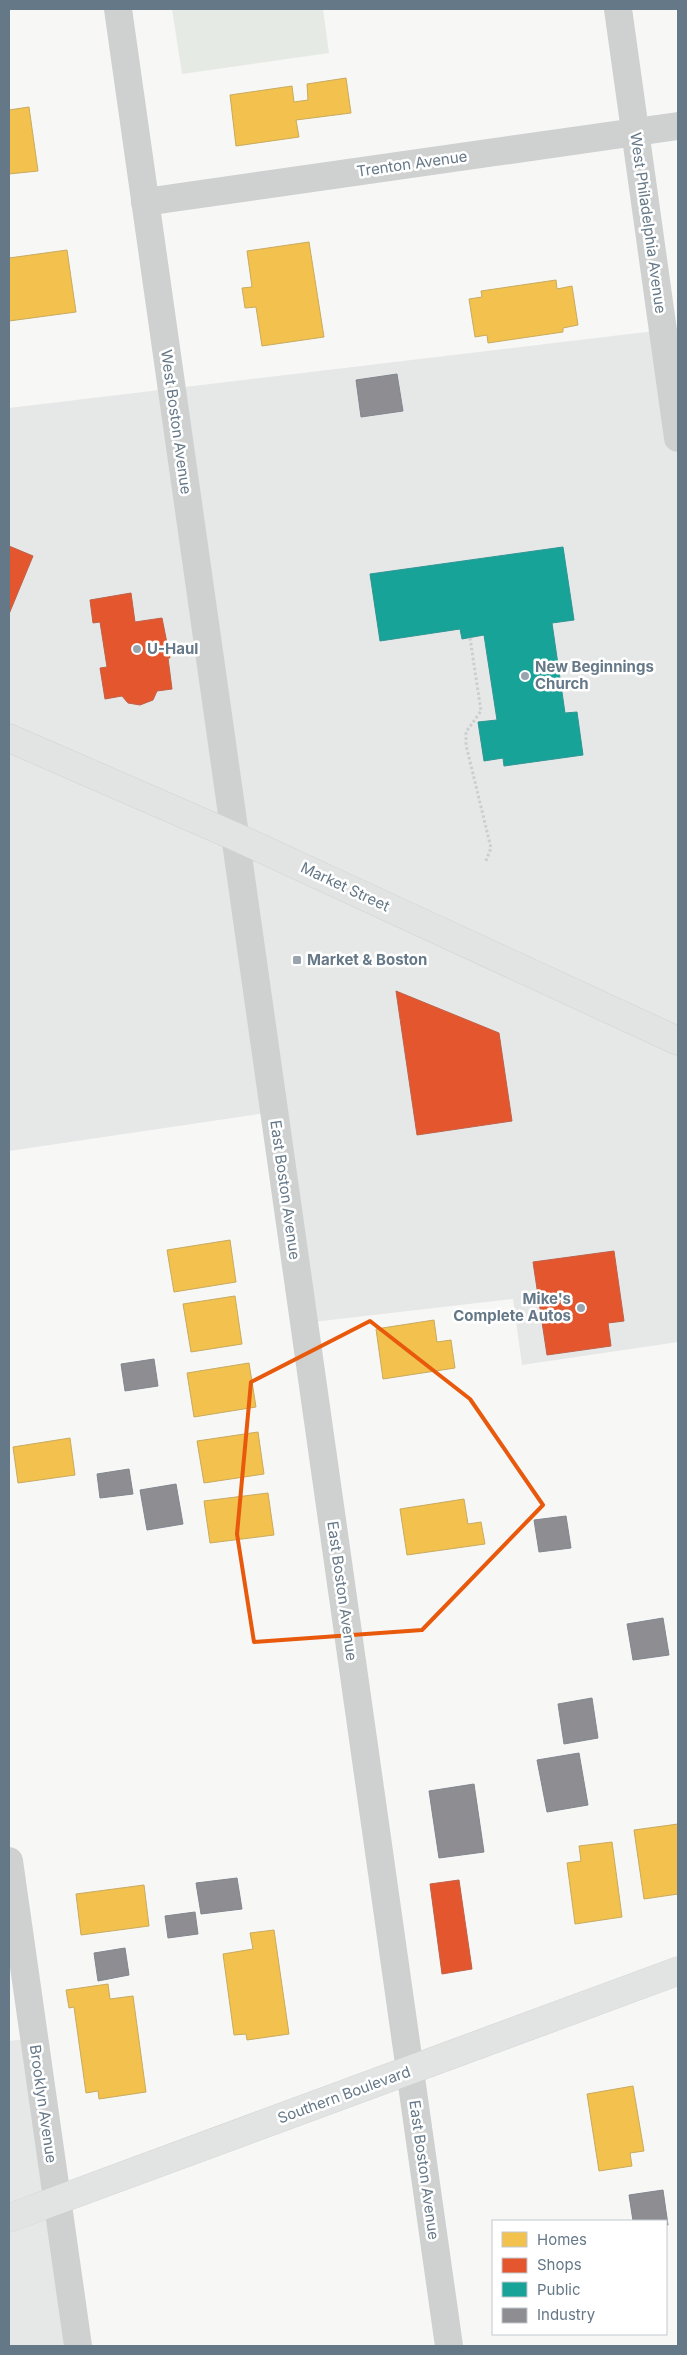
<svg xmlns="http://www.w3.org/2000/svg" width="687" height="2355" viewBox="0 0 687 2355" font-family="Inter,sans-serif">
  <rect width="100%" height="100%" fill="#f7f7f6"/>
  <g fill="#e6e7e7">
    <polygon points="663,330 678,438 678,1342 522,1365 513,1299 304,1323 273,1112 9,1151 9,408"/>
    <polygon points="34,2038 78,2346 9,2346 9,2041"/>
  </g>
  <polygon fill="#e6eae4" points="172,9 323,9 329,53 182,74"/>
  <g fill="#f2c14e" stroke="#c8ab5f">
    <polygon points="346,78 351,113 296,120 299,137 236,146 230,95 292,86 294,102 308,100 307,84"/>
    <polygon points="29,107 38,171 9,174 9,110"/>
    <polygon points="309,242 324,337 262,346 256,307 245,308 242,288 252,287 247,251"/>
    <polygon points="67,250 76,312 9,321 9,258"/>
    <polygon points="556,280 557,289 572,286 578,325 563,328 563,332 488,343 487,335 475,337 469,299 482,297 481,291"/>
    <polygon points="230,1240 236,1282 174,1292 167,1250"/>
    <polygon points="235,1296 242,1344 191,1352 183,1304"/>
    <polygon points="434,1320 437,1342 451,1340 455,1368 383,1379 376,1329"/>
    <polygon points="249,1363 256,1407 194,1417 187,1373"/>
    <polygon points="258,1432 264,1474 204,1483 197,1441"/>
    <polygon points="70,1438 75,1475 18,1483 13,1447"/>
    <polygon points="268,1493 274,1535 210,1543 204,1501"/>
    <polygon points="464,1499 468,1524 481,1522 485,1544 407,1555 400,1509"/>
    <polygon points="678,1824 678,1894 644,1899 634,1830"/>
    <polygon points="612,1842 622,1917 575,1924 567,1863 581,1861 579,1846"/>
    <polygon points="144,1885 149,1926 81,1935 76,1894"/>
    <polygon points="274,1930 289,2034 247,2040 246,2034 234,2035 223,1954 253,1949 250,1933"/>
    <polygon points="108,1984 110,1999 133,1996 146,2092 99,2099 98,2091 86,2093 74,2007 69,2008 66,1990"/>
    <polygon points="633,2086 644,2151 630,2153 632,2166 599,2171 587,2094"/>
  </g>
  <g fill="#e4572e" stroke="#be6149">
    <polygon points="9,546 33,556 9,614"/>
    <polygon points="131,593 135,622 162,618 170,658 168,658 172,689 157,691 153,700 140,705 128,703 122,696 105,699 100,668 107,667 100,622 93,623 90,600"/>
    <polygon points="396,991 499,1033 512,1121 417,1135"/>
    <polygon points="614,1251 624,1321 608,1323 611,1346 547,1355 533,1262"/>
    <polygon points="459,1880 472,1969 442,1974 430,1884"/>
  </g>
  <polygon fill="#17a398" stroke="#2e9693" points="563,547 574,620 552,623 565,713 577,712 583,755 504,766 503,758 484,761 478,722 497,720 484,635 462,639 460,629 380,641 370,574"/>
  <g fill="#8d8d92" stroke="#81878f">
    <polygon points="397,374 403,411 361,417 356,380"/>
    <polygon points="154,1359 158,1386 125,1391 121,1364"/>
    <polygon points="129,1469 133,1494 100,1498 97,1474"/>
    <polygon points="176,1484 183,1524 147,1530 140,1490"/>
    <polygon points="566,1516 571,1548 539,1552 534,1520"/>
    <polygon points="663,1618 669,1655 633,1660 627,1624"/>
    <polygon points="592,1698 598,1738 564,1744 558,1704"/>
    <polygon points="579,1753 588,1805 547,1812 537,1760"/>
    <polygon points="474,1784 484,1852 439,1858 429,1791"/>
    <polygon points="237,1878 242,1909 201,1914 196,1883"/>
    <polygon points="195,1912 198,1934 168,1938 165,1916"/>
    <polygon points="125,1948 129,1975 98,1981 94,1953"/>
    <polygon points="663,2190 668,2225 666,2225 666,2221 633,2221 629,2195"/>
  </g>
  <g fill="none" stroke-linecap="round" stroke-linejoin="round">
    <g stroke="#d4d5d6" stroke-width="29">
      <polyline id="secondary" points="9,2218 678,1971"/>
    </g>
    <g stroke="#d2d3d4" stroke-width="29">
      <polyline id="primary" points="9,738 234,836 678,1041"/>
    </g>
    <polyline stroke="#cccdce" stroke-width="3" stroke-dasharray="2.5 2.5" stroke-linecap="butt" points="470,638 481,711 466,732 466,745 491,848 485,863"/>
    <g stroke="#cfd1d1" stroke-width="28">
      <polyline points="118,9 449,2346"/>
      <polyline points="618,9 678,438"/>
      <polyline points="145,202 678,126"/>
      <polyline points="9,1861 78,2346"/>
    </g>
    <use href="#secondary" stroke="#e2e3e3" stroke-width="28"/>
    <use href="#primary" stroke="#e2e3e3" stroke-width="28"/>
  </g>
  <path fill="none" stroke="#e8590c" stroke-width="4" stroke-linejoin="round" d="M370,1321L470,1399L543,1505L422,1630L254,1642L237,1534L251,1382Z"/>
  <g fill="#98a4ae" stroke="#fff" stroke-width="2">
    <circle cx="137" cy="649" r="5"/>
    <circle cx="525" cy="676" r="5"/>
    <rect x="292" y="955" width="10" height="10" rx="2.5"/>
    <circle cx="581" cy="1308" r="5"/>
  </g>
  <g text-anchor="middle" stroke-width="5" stroke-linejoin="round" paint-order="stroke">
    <g font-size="15" fill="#657888" stroke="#fff">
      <text transform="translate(412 164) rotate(-8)" y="5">Trenton Avenue</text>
      <text transform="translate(648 223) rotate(82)" y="5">West Philadelphia Avenue</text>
      <text transform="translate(176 422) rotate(82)" y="5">West Boston Avenue</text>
      <text transform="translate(345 887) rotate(25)" y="5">Market Street</text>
      <text transform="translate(285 1190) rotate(82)" y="5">East Boston Avenue</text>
      <text transform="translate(342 1591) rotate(82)" y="5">East Boston Avenue</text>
      <text transform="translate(344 2095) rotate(-20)" y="5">Southern Boulevard</text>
      <text transform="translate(43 2104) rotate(82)" y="5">Brooklyn Avenue</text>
      <text transform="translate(424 2170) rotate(82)" y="5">East Boston Avenue</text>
    </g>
    <g font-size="15" font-weight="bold" fill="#657888" stroke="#fff" text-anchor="start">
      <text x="147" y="654">U-Haul</text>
      <text x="535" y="672">New Beginnings<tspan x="535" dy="17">Church</tspan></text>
      <text x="307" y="965">Market &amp; Boston</text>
      <text x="571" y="1304" text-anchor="end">Mike's<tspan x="571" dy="17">Complete Autos</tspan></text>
    </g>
  </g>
  <rect width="687" height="2355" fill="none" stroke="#657888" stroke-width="20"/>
  <rect x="492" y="2220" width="175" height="115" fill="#ffffff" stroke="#c1c9cf"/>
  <rect x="502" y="2232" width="25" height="15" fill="#f2c14e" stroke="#c1c9cf"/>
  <text x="537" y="2245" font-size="15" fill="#657888">Homes</text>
  <rect x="502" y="2258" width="25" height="15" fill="#e4572e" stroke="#c1c9cf"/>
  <text x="537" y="2270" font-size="15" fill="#657888">Shops</text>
  <rect x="502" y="2282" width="25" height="15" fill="#17a398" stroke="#c1c9cf"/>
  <text x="537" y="2295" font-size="15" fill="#657888">Public</text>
  <rect x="502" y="2308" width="25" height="15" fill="#8d8d92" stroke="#c1c9cf"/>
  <text x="537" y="2320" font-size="15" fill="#657888">Industry</text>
</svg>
